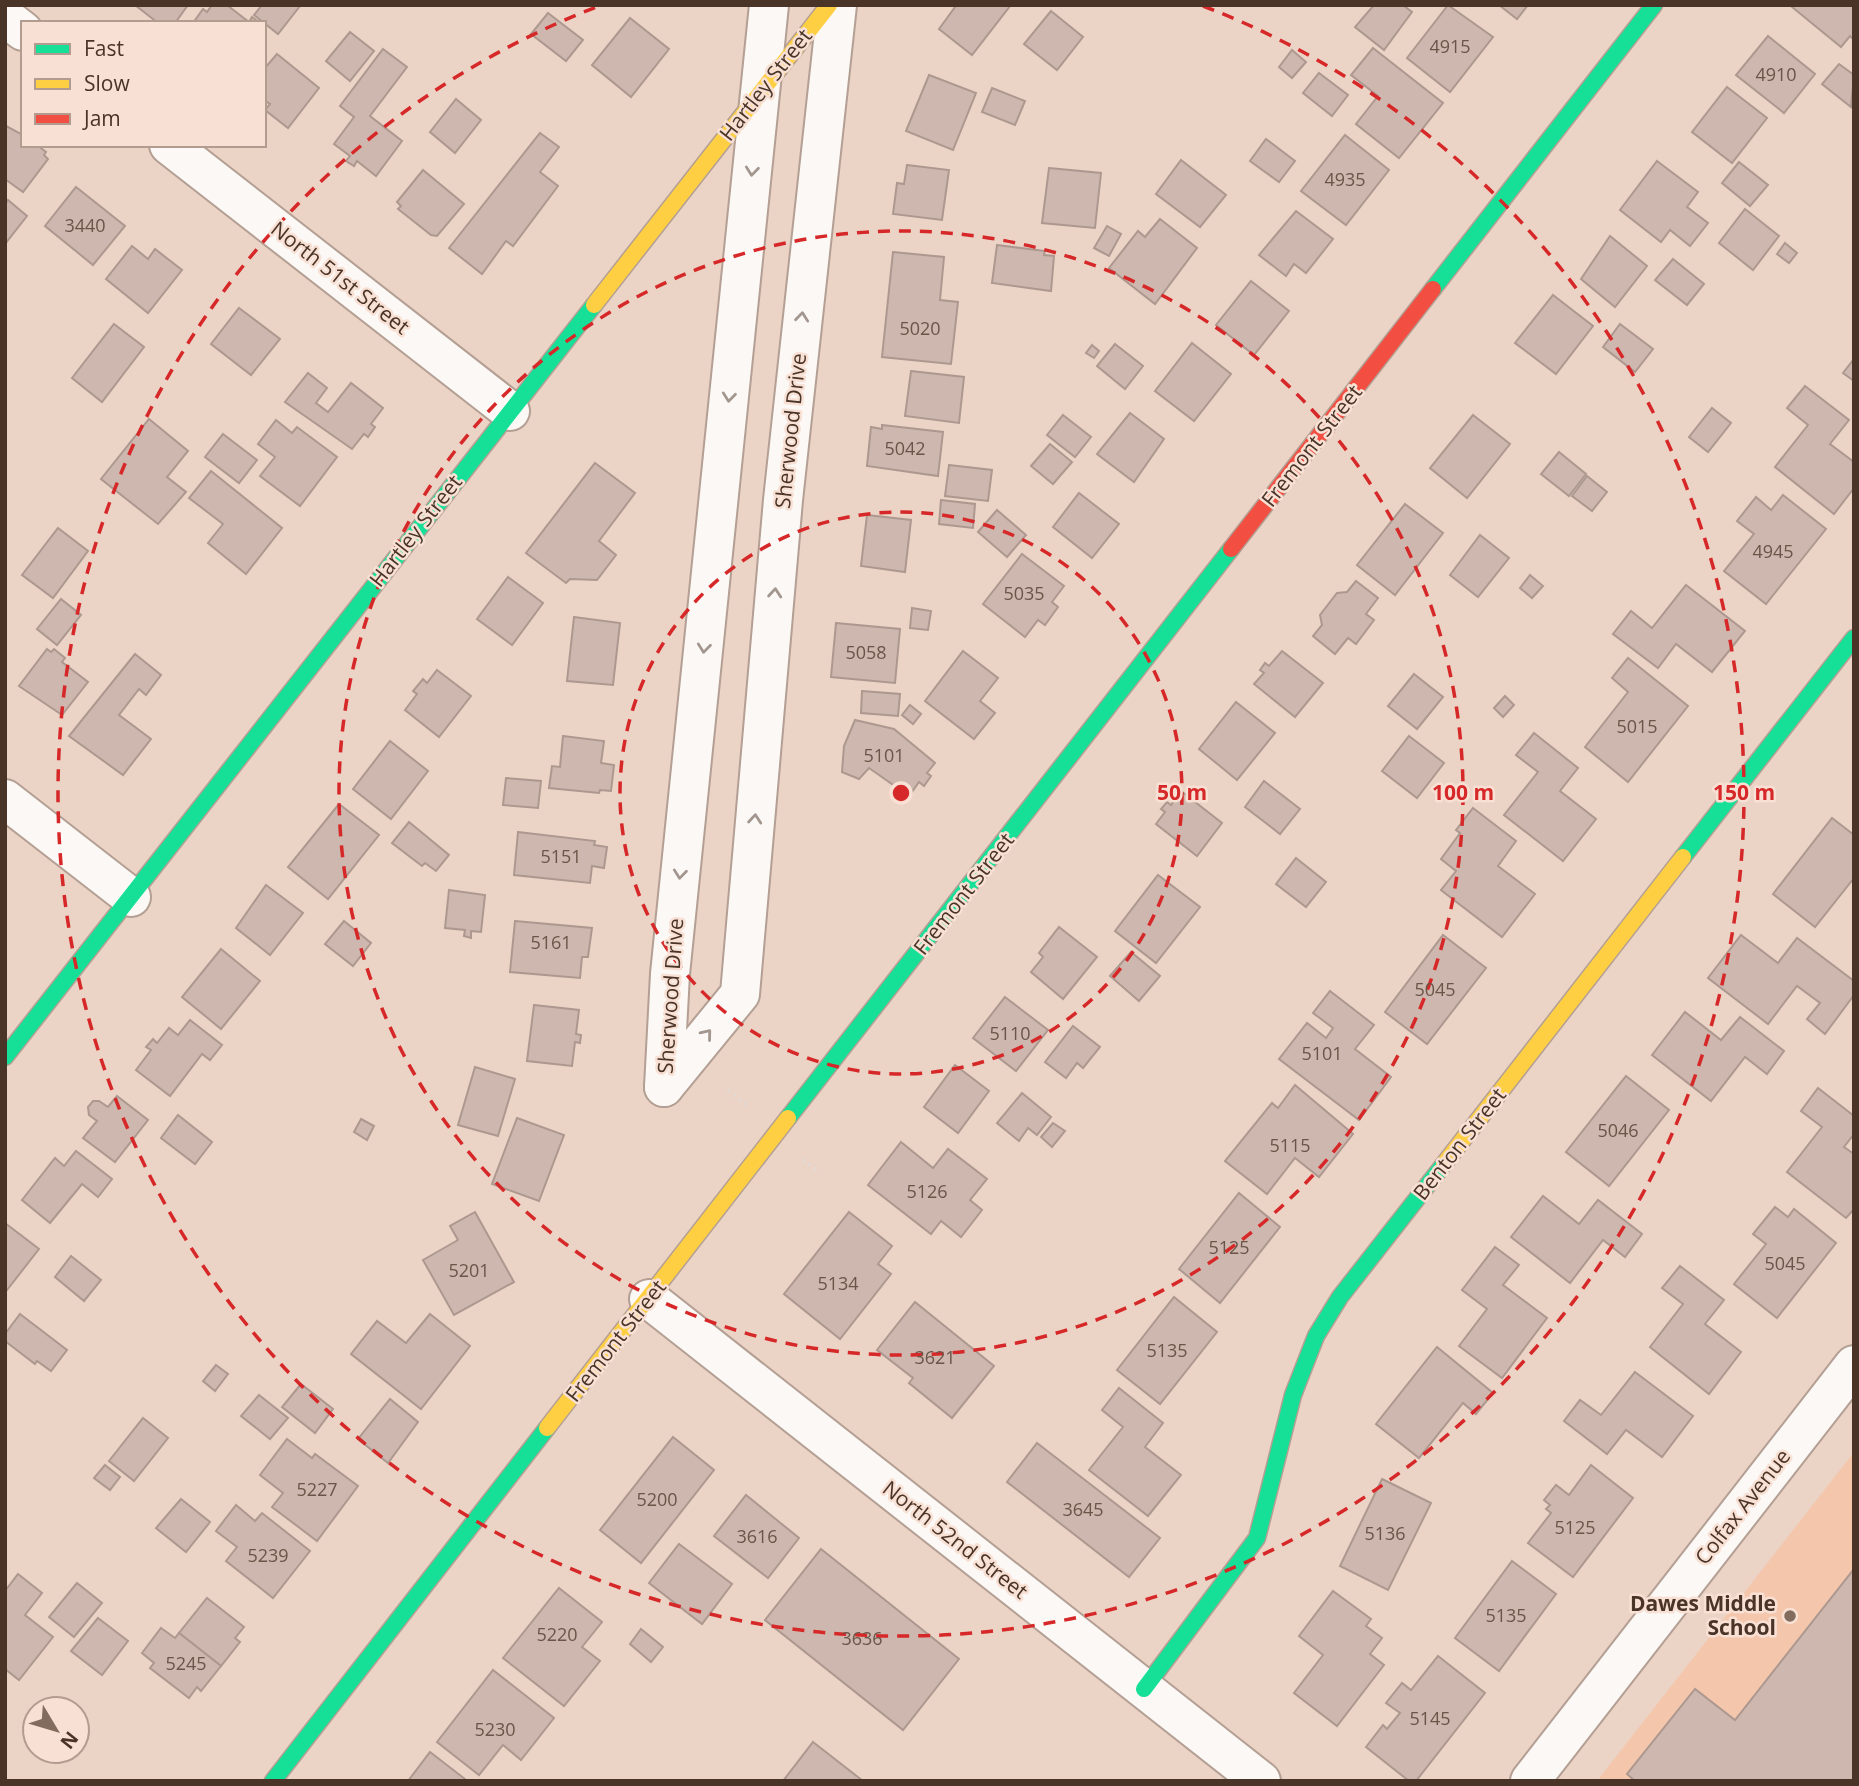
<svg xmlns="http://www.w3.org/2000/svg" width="1859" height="1786" viewBox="0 0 1859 1786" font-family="'Open Sans',sans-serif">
  <rect width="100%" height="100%" fill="#ebd3c5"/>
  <polygon fill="#f4c7ad" points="1854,1452 1854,1781 1597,1781"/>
  <g fill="#ceb7ae" stroke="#ad9890" stroke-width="2">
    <polygon points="135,5 188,5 175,23 158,23"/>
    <polygon points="212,5 227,5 249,22 252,17 260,23 193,23 203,9 207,12"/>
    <polygon points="262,5 300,5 300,6 278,34 254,15"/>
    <polygon points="953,5 1009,5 1010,6 972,55 939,29 955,7"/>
    <polygon points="1374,5 1403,5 1412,12 1384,50 1355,27"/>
    <polygon points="1448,5 1493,37 1450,92 1407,58"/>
    <polygon points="1499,5 1528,5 1517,19"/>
    <polygon points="1794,5 1854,5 1854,40 1850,36 1841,47 1792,7"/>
    <polygon points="1051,11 1083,37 1057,70 1024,44"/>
    <polygon points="548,13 583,40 566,61 531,34"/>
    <polygon points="630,18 669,49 631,97 592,65"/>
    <polygon points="350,32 374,51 350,81 326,61"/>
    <polygon points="1768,36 1815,74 1784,113 1736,75"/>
    <polygon points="1373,48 1443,103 1399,158 1356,124 1378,96 1351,75"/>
    <polygon points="383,49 407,67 370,116 402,141 376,176 357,161 354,166 346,161 350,156 334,144 354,117 340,106"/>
    <polygon points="1292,50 1306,62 1292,78 1279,67"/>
    <polygon points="277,54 319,88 288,128 265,110 270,104 264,100 264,69"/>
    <polygon points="1839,64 1854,75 1851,107 1822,84"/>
    <polygon points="1319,73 1348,95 1332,116 1303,93"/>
    <polygon points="929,75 976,93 953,150 906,131"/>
    <polygon points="1727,87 1767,118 1732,163 1692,132"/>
    <polygon points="992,88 1025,101 1015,125 982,112"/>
    <polygon points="456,99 481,120 455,153 430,132"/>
    <polygon points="6,126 23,135 23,145 37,145 46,152 44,155 48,159 23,192 5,179"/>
    <polygon points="540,133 559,147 540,172 558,186 513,246 506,241 482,274 449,248"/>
    <polygon points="1345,135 1389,170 1346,225 1301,191"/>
    <polygon points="1266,139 1295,161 1279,182 1250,161"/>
    <polygon points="1181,160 1226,195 1200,227 1156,194"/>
    <polygon points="1657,161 1698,192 1687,207 1708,223 1690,246 1670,230 1661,242 1620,210"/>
    <polygon points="1739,162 1768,185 1750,206 1722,183"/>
    <polygon points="907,165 949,170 942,220 893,214 897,183 904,184"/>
    <polygon points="1049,168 1101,173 1095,228 1042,223"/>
    <polygon points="423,170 464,204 437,236 431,235 398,209 401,206 397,202"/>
    <polygon points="76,187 125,226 93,265 45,226"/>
    <polygon points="8,200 27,216 5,244 5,204"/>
    <polygon points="1745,209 1779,236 1753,270 1719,243"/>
    <polygon points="1296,211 1333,239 1306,273 1294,264 1286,276 1259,255"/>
    <polygon points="1160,219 1197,248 1155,304 1109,268 1138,231 1145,237"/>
    <polygon points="1107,226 1121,234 1109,256 1094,248"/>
    <polygon points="1610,236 1647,266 1615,307 1581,279"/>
    <polygon points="1785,243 1797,253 1789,263 1777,254"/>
    <polygon points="997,245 1045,251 1044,255 1054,256 1051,291 992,283"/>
    <polygon points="132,246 148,259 155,249 182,270 148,313 106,279"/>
    <polygon points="893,252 944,257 940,300 958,302 951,364 882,357"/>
    <polygon points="1673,259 1704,284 1687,305 1655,280"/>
    <polygon points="1251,281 1289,311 1254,355 1216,325"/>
    <polygon points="1553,295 1593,326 1556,374 1515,343"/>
    <polygon points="239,308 280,339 251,375 211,344"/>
    <polygon points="114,324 144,347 102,402 72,378"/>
    <polygon points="1620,324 1653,349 1635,372 1603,347"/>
    <polygon points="1192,343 1231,374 1194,421 1155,391"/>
    <polygon points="1115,344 1143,366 1125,389 1097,366"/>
    <polygon points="1092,345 1099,351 1094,358 1086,353"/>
    <polygon points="1854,359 1854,381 1843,373"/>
    <polygon points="911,371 964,377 959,423 905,416"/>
    <polygon points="308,373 327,388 316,403 328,412 351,383 383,408 371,424 375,427 368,437 364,434 352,449 285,402"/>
    <polygon points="1805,386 1849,420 1830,444 1854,462 1854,488 1834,514 1775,467 1808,425 1787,408"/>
    <polygon points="1712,408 1731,423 1708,452 1689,437"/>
    <polygon points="1130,413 1164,439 1134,482 1097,454"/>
    <polygon points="1063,415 1091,437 1075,457 1047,435"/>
    <polygon points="1473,415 1510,444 1467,498 1430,468"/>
    <polygon points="149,419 188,451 167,477 186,492 158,524 101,479"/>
    <polygon points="276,420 292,433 297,427 337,457 300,506 260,476 275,457 258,444"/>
    <polygon points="882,425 943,432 938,476 867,466 871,427 882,429"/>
    <polygon points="223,434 257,460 239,483 205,457"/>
    <polygon points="1050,444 1072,462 1053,484 1031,466"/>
    <polygon points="1559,452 1586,474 1569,496 1541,474"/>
    <polygon points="595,463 635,493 599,541 616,555 597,580 570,579 566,583 526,553"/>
    <polygon points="949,465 992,470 988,501 945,496"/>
    <polygon points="211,471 282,528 246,574 208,543 223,524 189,498"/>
    <polygon points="1587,476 1607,492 1592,511 1572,496"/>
    <polygon points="1079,493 1119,524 1092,558 1053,527"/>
    <polygon points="1783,495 1826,529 1766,604 1724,571 1754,534 1737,521 1756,497 1771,510"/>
    <polygon points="941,500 975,504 973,528 939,524"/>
    <polygon points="1405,504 1443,533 1395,595 1357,565"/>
    <polygon points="997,510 1026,535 1007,557 978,532"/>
    <polygon points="867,515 911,520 905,572 861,566"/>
    <polygon points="58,528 88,551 53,598 22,575"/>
    <polygon points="1480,535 1509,558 1478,597 1450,575"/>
    <polygon points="1022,554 1064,586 1052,602 1058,607 1045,625 1038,620 1025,637 983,604"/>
    <polygon points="1530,575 1543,586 1532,598 1520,588"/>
    <polygon points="508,577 543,603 512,645 477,619"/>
    <polygon points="1356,581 1378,598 1366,614 1374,620 1356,644 1348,638 1335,654 1313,636 1322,625 1320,615 1337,593 1347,592"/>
    <polygon points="1686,585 1745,631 1712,672 1676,644 1658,668 1613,634 1631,611 1652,628"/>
    <polygon points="61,599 81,615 57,645 37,629"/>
    <polygon points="912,608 931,611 928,630 910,628"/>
    <polygon points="574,617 620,623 613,685 567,681"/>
    <polygon points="836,623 900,629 895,683 831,677"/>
    <polygon points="47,649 51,652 54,649 65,658 62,662 88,682 62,715 19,686"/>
    <polygon points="963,651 998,678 980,701 995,713 974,739 925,701"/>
    <polygon points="1282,651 1323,683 1295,717 1254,684 1264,673 1260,670 1265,663 1269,666"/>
    <polygon points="135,654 161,675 146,695 139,689 119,715 151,739 123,775 69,736"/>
    <polygon points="1628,658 1688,706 1628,782 1585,747 1628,692 1612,678"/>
    <polygon points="437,670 471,696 439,737 405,710 417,694 413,691 423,679 427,683"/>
    <polygon points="1414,674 1443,697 1417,729 1388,706"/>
    <polygon points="862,691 900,694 898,716 861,713"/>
    <polygon points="1505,696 1514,705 1503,717 1494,708"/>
    <polygon points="1236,702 1275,733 1237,780 1199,749"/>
    <polygon points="910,705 921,714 913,724 902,715"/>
    <polygon points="855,720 894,729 935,763 927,773 931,776 924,786 919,782 909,796 869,768 859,779 842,772 844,746"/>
    <polygon points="1534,733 1578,768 1560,791 1596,819 1563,861 1504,815 1538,772 1516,755"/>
    <polygon points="563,736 604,741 601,763 614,765 611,791 600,790 599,793 549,788 552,766 560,767"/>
    <polygon points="1409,736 1444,763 1417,798 1382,771"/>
    <polygon points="390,741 428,771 391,819 353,789"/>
    <polygon points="506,778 541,781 538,808 503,805"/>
    <polygon points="1264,781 1300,809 1280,834 1245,807"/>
    <polygon points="1181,791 1222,823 1197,856 1156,824 1165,812 1161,809 1167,802 1171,805"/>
    <polygon points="339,804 379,835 328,899 288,867"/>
    <polygon points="1473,808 1516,841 1498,866 1535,894 1502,937 1441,890 1456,871 1441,859 1460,833 1456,830"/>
    <polygon points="1832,818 1854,835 1854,878 1815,927 1773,894"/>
    <polygon points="409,822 449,855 436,871 425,863 422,866 392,843"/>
    <polygon points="518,832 595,841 594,845 607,847 604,868 592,866 590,883 514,875"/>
    <polygon points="1296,858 1326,882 1306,907 1276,884"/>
    <polygon points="1158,875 1200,907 1156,963 1115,931"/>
    <polygon points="266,885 303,913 270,955 236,928"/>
    <polygon points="449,890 485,895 481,932 471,931 471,938 464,936 465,930 445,928"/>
    <polygon points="344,921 371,943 353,966 325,944"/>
    <polygon points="515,921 592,928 588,957 582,957 580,978 510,972"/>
    <polygon points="1059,927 1097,957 1063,999 1031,972 1043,957 1039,953"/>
    <polygon points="1443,935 1486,968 1427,1044 1385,1012"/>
    <polygon points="1741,935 1778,963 1797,938 1854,981 1854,995 1825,1034 1807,1019 1820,1003 1797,986 1768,1024 1708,978"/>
    <polygon points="221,949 260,981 221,1029 182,997"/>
    <polygon points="1131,952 1160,976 1139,1001 1110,976"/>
    <polygon points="1330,991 1374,1025 1355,1049 1391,1077 1359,1120 1279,1059 1307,1023 1326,1038 1333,1028 1313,1013"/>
    <polygon points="1005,997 1048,1030 1016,1071 973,1038"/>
    <polygon points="534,1005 579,1010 576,1034 581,1035 580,1043 575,1042 572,1066 527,1061"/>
    <polygon points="1685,1012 1721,1040 1740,1017 1784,1051 1767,1074 1745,1057 1711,1101 1652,1055"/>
    <polygon points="190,1020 222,1045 210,1060 202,1054 170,1096 136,1070 151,1050 146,1047 153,1039 157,1043 169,1028 178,1035"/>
    <polygon points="1073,1026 1100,1047 1083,1068 1077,1063 1066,1078 1045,1062"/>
    <polygon points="955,1065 989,1091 958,1133 924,1107"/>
    <polygon points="475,1067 515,1079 498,1136 458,1125"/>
    <polygon points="1626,1076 1669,1110 1609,1186 1566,1152"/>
    <polygon points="1295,1085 1353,1134 1319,1177 1295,1158 1267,1194 1225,1161 1272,1103 1278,1108"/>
    <polygon points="1818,1088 1854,1116 1854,1134 1844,1147 1854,1154 1854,1209 1846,1218 1787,1172 1822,1127 1801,1111"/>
    <polygon points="1022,1093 1051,1117 1037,1135 1028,1128 1019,1141 997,1123"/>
    <polygon points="117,1096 148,1120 115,1162 83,1138 97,1121 89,1115 88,1107 93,1101 99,1101 108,1107"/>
    <polygon points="178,1115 212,1142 195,1164 161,1138"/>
    <polygon points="517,1118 564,1135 539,1201 492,1184"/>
    <polygon points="361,1119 374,1126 367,1140 354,1132"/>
    <polygon points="1053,1123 1065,1131 1052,1147 1041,1137"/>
    <polygon points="901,1142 933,1168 948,1149 987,1179 970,1200 982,1210 961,1237 941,1221 931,1234 868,1185"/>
    <polygon points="76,1151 112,1179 98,1197 82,1184 50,1223 22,1200 55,1158 64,1166"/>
    <polygon points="1239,1193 1280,1227 1220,1303 1179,1269"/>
    <polygon points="1543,1196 1579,1224 1598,1200 1642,1234 1625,1257 1603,1240 1570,1283 1511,1237"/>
    <polygon points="1775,1207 1788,1217 1794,1209 1836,1243 1777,1318 1734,1284 1766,1244 1753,1234"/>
    <polygon points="475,1212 514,1282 454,1315 423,1260 458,1240 450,1226"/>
    <polygon points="849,1212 892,1246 878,1264 891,1274 840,1339 784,1294"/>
    <polygon points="5,1223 39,1249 7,1290 5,1289"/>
    <polygon points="1495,1247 1519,1265 1503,1285 1547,1318 1502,1378 1459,1346 1487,1309 1462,1290"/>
    <polygon points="71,1256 101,1280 84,1301 55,1277"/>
    <polygon points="1680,1266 1724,1300 1705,1324 1741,1352 1709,1394 1650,1347 1683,1304 1662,1288"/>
    <polygon points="1174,1297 1217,1332 1160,1404 1117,1370"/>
    <polygon points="915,1302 994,1366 952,1418 909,1383 913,1378 877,1350"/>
    <polygon points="20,1314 67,1350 51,1371 37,1361 35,1364 5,1341 5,1334"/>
    <polygon points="430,1314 470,1346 421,1409 351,1354 377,1321 406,1343"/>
    <polygon points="1437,1347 1493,1393 1476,1414 1463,1403 1419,1458 1376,1424"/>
    <polygon points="216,1365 228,1374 215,1391 203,1381"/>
    <polygon points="1635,1372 1693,1416 1662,1457 1626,1430 1607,1454 1564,1421 1580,1400 1601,1415"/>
    <polygon points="301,1384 333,1409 315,1433 282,1407"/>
    <polygon points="1119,1388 1163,1423 1145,1447 1181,1475 1148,1516 1089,1470 1123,1427 1102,1410"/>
    <polygon points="259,1395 288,1418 270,1439 241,1416"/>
    <polygon points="390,1399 418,1422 388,1463 358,1439"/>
    <polygon points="143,1418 168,1438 134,1481 109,1461"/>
    <polygon points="673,1437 714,1470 641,1563 600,1530"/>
    <polygon points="287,1439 312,1458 315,1454 358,1486 317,1541 272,1507 283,1493 260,1475"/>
    <polygon points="1037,1443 1160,1538 1129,1577 1007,1482"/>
    <polygon points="105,1465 120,1477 110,1490 94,1478"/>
    <polygon points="1591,1465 1633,1498 1573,1577 1528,1543 1551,1513 1546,1509 1550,1505 1544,1500 1556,1485 1569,1495"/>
    <polygon points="1382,1479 1431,1503 1388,1590 1340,1566"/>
    <polygon points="746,1495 799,1538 768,1578 714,1536"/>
    <polygon points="181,1499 210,1522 186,1552 156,1528"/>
    <polygon points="236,1505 255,1521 262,1513 310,1551 273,1598 226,1561 237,1547 216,1531"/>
    <polygon points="679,1544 732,1584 702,1624 649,1583"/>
    <polygon points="821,1549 959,1659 903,1730 765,1620"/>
    <polygon points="1512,1561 1556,1594 1499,1671 1455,1638"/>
    <polygon points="1854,1569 1854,1781 1635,1781 1627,1774 1695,1689 1735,1720"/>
    <polygon points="18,1574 42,1593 25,1615 53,1637 19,1680 5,1669 5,1591"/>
    <polygon points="77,1583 102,1603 74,1637 49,1617"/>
    <polygon points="559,1588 602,1622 582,1647 600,1661 564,1706 503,1658"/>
    <polygon points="1333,1591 1371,1619 1366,1626 1382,1638 1370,1654 1384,1665 1337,1726 1294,1693 1323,1655 1299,1636"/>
    <polygon points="207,1598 244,1627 235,1638 240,1642 221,1666 179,1633"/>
    <polygon points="98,1618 128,1641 102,1675 71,1651"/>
    <polygon points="161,1628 175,1638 179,1633 221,1666 201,1691 197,1687 189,1698 150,1668 154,1663 142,1653"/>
    <polygon points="641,1629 663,1647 651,1662 630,1644"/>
    <polygon points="1438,1656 1485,1693 1416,1781 1409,1781 1366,1747 1383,1725 1387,1729 1400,1713 1386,1703 1402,1683 1411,1690"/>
    <polygon points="493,1670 554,1718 521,1760 503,1745 479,1775 437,1742"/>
    <polygon points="813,1742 863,1781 783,1781"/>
    <polygon points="430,1752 465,1779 463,1781 408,1781"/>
  </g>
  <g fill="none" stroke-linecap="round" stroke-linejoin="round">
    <g stroke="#b39f93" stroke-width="42">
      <g id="street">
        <polyline points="5,17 23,31"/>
        <polyline points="169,145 510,411"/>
        <polyline points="5,799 131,897"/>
        <polyline points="664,1087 740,994 783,500 837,5"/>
        <polyline points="664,1087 670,974 769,5"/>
        <polyline points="649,1299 1261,1781"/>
        <polyline points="1530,1781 1854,1365"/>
      </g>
    </g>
    <g stroke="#b39f93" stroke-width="19">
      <g id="fast">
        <polyline points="1433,289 1654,5"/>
        <polyline points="1683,857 1854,638"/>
        <polyline points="5,1057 594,305"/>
        <polyline points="788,1118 1231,549"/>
        <polyline points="1144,1689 1257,1538 1293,1395 1316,1336 1340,1297 1444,1164"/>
        <polyline points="273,1781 547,1428"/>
      </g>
    </g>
    <g stroke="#b39f93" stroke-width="19">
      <g id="slow">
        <polyline points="594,305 829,5"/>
        <polyline points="1444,1164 1683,857"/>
        <polyline points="547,1428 788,1118"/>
      </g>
    </g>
    <g stroke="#b39f93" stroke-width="19">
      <polyline id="jam" points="1231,549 1433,289"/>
    </g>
    <g stroke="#e2dad4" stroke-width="4.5" stroke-dasharray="2 5" stroke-linecap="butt">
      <polyline points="728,1090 749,1107"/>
      <polyline points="803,1160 820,1173"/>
    </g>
    <use href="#street" stroke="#fcf8f6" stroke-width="38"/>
    <use href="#fast" stroke="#16e098" stroke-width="16"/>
    <use href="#slow" stroke="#ffcf43" stroke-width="16"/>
    <use href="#jam" stroke="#f24e42" stroke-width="16"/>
  </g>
  <defs><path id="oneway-chevron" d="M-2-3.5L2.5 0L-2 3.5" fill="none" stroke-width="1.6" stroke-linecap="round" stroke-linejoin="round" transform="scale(1.75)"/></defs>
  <g stroke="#a2968e">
    <use href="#oneway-chevron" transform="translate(752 171) rotate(96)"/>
    <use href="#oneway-chevron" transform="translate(802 317) rotate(-84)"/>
    <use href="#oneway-chevron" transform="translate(729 397) rotate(96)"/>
    <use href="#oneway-chevron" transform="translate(775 593) rotate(-85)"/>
    <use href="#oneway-chevron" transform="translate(704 648) rotate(96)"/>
    <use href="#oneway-chevron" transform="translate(755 819) rotate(-85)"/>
    <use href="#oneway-chevron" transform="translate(680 874) rotate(96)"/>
    <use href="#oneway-chevron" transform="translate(707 1034) rotate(-51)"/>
  </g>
  <g fill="none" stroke="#d62828" stroke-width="3.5" stroke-dasharray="12 9">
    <circle cx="901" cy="793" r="281"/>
    <circle cx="901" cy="793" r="562"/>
    <path d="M1203 6A843 843 0 1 1 599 6"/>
  </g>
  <circle fill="#826c5e" stroke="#f8e1d4" stroke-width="2.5" cx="1790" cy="1616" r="7"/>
  <g text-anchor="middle" stroke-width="5" stroke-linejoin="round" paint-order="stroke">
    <g font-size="18" fill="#6a5549">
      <text x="1450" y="53">4915</text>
      <text x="1776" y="81">4910</text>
      <text x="1345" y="186">4935</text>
      <text x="85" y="232">3440</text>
      <text x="920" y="335">5020</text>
      <text x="905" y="455">5042</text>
      <text x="1773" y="558">4945</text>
      <text x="1024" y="600">5035</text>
      <text x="866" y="659">5058</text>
      <text x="1637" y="733">5015</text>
      <text x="884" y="762">5101</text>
      <text x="561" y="863">5151</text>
      <text x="551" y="949">5161</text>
      <text x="1435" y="996">5045</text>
      <text x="1010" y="1040">5110</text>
      <text x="1322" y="1060">5101</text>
      <text x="1618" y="1137">5046</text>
      <text x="1290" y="1152">5115</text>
      <text x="927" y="1198">5126</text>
      <text x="1229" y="1254">5125</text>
      <text x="1785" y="1270">5045</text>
      <text x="469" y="1277">5201</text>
      <text x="838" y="1290">5134</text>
      <text x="1167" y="1357">5135</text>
      <text x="935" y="1364">3621</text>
      <text x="317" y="1496">5227</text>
      <text x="657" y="1506">5200</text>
      <text x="1083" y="1516">3645</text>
      <text x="1575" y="1534">5125</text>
      <text x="1385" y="1540">5136</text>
      <text x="757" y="1543">3616</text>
      <text x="268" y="1562">5239</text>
      <text x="1506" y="1622">5135</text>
      <text x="557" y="1641">5220</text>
      <text x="862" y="1645">3636</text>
      <text x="186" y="1670">5245</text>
      <text x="1430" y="1725">5145</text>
      <text x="495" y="1736">5230</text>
    </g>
    <g font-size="21" fill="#493427" stroke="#f8e1d4">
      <text transform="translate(766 85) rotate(-52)" y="7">Hartley Street</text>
      <text transform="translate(340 278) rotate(38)" y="7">North 51st Street</text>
      <text transform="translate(791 431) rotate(-84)" y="7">Sherwood Drive</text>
      <text transform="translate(1312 446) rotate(-52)" y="7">Fremont Street</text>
      <text transform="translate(416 531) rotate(-52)" y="7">Hartley Street</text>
      <text transform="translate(964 894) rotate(-52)" y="7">Fremont Street</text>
      <text transform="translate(671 996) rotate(-86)" y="7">Sherwood Drive</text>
      <text transform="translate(1460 1144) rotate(-52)" y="7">Benton Street</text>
      <text transform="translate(616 1341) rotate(-52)" y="7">Fremont Street</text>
      <text transform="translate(1743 1507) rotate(-52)" y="7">Colfax Avenue</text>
      <text transform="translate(955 1540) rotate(38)" y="7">North 52nd Street</text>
    </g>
    <g font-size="21" font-weight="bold" fill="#493427" stroke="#f8e1d4" text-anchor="end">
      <text x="1776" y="1611">Dawes Middle<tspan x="1776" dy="24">School</tspan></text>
    </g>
  </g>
  <circle cx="901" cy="793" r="10" fill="#d62828" stroke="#f8e1d4" stroke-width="3.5"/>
  <g font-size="21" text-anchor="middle" font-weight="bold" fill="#d62828" stroke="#f8e1d4" stroke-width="5" stroke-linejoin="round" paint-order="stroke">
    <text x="1182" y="800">50 m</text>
    <text x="1463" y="800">100 m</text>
    <text x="1744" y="800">150 m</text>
  </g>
  <rect width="1859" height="1786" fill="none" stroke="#493427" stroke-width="14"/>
  <rect x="21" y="21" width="245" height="126" fill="#f8e1d4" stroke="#b29c8f" stroke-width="2"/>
  <rect x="35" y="44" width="35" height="10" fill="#16e098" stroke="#b29c8f" stroke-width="2"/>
  <text x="84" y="56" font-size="21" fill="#493427">Fast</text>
  <rect x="35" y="79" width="35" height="10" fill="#ffcf43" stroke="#b29c8f" stroke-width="2"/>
  <text x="84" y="91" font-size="21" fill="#493427">Slow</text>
  <rect x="35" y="114" width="35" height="10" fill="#f24e42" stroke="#b29c8f" stroke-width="2"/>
  <text x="84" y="126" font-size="21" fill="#493427">Jam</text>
  <g transform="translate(56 1730) rotate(128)"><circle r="33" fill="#f8e1d4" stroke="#b29c8f" stroke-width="2"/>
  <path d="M0-5L12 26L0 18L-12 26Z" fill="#826c5e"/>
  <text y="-10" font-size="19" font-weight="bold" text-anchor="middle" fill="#493427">N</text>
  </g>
</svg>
